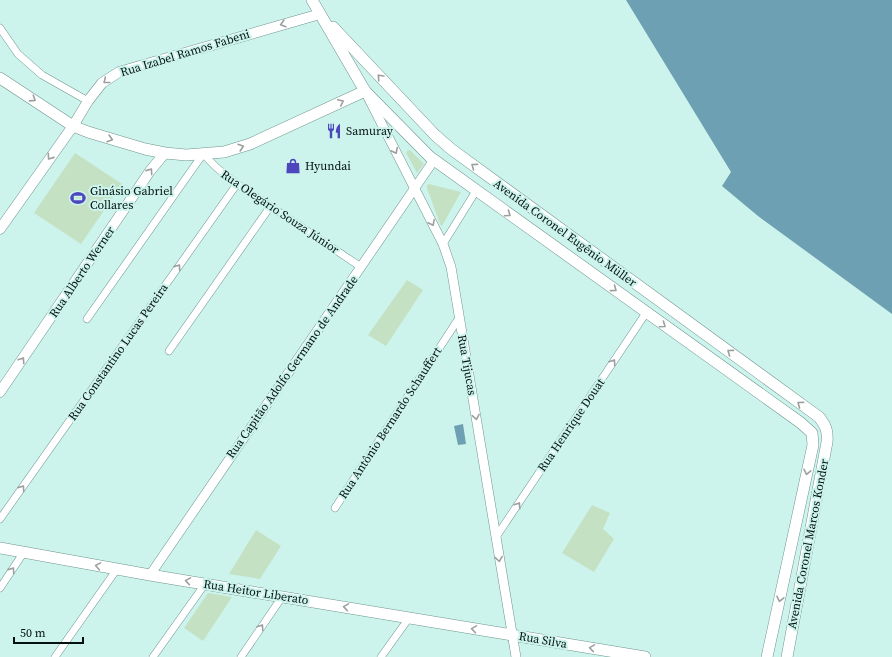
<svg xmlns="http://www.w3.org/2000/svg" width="892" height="657" viewBox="0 0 892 657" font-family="'Source Serif 4',serif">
  <rect width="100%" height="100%" fill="#ccf4ed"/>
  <g fill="#c4e2c3">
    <polygon points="408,150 410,150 424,164 417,173 406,153"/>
    <polygon points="75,153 122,184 81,244 34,213"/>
    <polygon points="429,184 461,192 442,226 440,224 427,188 427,185"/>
    <polygon points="407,280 423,290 386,346 368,335"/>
    <polygon points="592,505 610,513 603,529 614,539 594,572 562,553"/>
    <polygon points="256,530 281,546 260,579 229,574"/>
    <polygon points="208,593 232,597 203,641 184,628"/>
  </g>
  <g fill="#6da0b2">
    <polygon points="626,0 892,0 892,314 758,216 722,186 731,172"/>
    <polygon points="463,424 466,444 458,445 454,426"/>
  </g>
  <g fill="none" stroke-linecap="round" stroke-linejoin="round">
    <g stroke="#6f948d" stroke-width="8">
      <g id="minor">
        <polyline points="0,28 18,54 42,75 88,101"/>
        <polyline points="443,244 476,191"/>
        <polyline points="87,319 203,154 217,168 237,184 361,267"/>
        <polyline points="169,351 270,207"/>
        <polyline points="335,508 459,318"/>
        <polyline points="0,519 237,184"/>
        <polyline points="496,537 646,313"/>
        <polyline points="0,588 24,552"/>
        <polyline points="55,657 117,569"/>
        <polyline points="153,657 205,584"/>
        <polyline points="241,657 282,597"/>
        <polyline points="381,657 409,618"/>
      </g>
    </g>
    <g stroke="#6f948d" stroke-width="10">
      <g id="tertiary">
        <polyline points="368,97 443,244 451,267 516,657"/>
        <polyline points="150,575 434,160"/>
      </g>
    </g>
    <g stroke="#6f948d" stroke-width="11">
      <g id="secondary">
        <polyline points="0,229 73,126 88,101 102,83 119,72 320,14"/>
        <polyline points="0,392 150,171 165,153"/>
      </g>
    </g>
    <g stroke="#6f948d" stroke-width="12">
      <g id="primary">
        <polyline points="312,0 365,91 430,157 801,423 812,433 813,445 767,657"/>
        <path d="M333,27L435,135L451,149L819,417C826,426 828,431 827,442L787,657"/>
        <polyline points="0,78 73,126 88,132 145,149 165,153 186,155 224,152 250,144 365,91"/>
        <polyline points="0,548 150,575 645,657"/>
      </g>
    </g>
    <use href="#minor" stroke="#fff" stroke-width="7"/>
    <use href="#tertiary" stroke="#fff" stroke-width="9"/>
    <use href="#secondary" stroke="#fff" stroke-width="10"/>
    <use href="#primary" stroke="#fff" stroke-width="11"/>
  </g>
  <defs><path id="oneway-chevron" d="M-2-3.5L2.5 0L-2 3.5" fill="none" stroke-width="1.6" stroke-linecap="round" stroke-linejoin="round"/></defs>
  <g stroke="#9ba09f">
    <use href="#oneway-chevron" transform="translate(283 24) rotate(164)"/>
    <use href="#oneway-chevron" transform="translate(380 77) rotate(-133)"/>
    <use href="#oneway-chevron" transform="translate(106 81) rotate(141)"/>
    <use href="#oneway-chevron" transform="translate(33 99) rotate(33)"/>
    <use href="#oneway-chevron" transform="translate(341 102) rotate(-25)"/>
    <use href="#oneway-chevron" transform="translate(110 139) rotate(16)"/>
    <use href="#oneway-chevron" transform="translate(241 147) rotate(-17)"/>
    <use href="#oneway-chevron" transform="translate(395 151) rotate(63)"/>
    <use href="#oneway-chevron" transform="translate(50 157) rotate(125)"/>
    <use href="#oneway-chevron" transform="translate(474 166) rotate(-144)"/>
    <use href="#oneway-chevron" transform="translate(150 171) rotate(-55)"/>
    <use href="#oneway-chevron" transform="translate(508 214) rotate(35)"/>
    <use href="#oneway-chevron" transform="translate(432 223) rotate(63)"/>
    <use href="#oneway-chevron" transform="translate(178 267) rotate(-55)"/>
    <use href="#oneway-chevron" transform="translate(614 289) rotate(36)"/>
    <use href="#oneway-chevron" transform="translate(663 325) rotate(35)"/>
    <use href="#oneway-chevron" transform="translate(730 352) rotate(-144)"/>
    <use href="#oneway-chevron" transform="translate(22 360) rotate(-56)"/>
    <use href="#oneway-chevron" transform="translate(613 362) rotate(-56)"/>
    <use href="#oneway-chevron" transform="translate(800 404) rotate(-144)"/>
    <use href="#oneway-chevron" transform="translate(476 417) rotate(80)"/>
    <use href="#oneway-chevron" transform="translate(807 472) rotate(102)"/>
    <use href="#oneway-chevron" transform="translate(22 488) rotate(-55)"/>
    <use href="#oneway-chevron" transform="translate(518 505) rotate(-56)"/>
    <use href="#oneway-chevron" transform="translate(499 559) rotate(81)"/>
    <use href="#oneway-chevron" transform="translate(98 566) rotate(-170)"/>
    <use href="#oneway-chevron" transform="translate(12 570) rotate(-55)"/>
    <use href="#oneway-chevron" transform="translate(188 581) rotate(-171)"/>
    <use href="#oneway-chevron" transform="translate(780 599) rotate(102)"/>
    <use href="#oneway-chevron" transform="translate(346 607) rotate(-171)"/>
    <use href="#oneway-chevron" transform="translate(261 627) rotate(-56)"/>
    <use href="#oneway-chevron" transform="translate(474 629) rotate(-171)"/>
    <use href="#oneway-chevron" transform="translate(592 648) rotate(-171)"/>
  </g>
  <defs>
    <g id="restaurant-bare" transform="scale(1.2)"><path d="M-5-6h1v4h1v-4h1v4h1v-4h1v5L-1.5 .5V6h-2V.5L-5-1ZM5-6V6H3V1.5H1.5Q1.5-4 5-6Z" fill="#4d46bd" stroke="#ccf4ed" stroke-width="2.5" paint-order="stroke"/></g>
    <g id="shop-bare" transform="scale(1.2)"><path d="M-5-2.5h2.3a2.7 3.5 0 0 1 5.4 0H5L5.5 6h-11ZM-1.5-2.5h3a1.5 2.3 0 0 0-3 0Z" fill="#4d46bd" stroke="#ccf4ed" stroke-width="2.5" paint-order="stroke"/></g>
    <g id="stadium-bare" transform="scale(1.2)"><path d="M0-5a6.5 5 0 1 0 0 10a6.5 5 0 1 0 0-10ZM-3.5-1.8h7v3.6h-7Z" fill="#4d46bd" stroke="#ccf4ed" stroke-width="2.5" paint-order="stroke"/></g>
  </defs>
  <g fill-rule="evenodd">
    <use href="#restaurant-bare" x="334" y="131"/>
    <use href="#shop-bare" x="293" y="166"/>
    <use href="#stadium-bare" x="78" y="198"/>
  </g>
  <g text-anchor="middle" stroke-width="4" stroke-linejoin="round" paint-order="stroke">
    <g font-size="12" fill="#04110e" stroke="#ccf4ed">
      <text transform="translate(185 53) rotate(-17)" y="4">Rua Izabel Ramos Fabeni</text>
      <text transform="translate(280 212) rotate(34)" y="4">Rua Olegário Souza Júnior</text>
      <text transform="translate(565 233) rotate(36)" y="4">Avenida Coronel Eugênio Müller</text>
      <text transform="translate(82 272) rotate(-56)" y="4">Rua Alberto Werner</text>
      <text transform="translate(118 352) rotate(-55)" y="4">Rua Constantino Lucas Pereira</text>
      <text transform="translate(467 365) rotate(80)" y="4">Rua Tijucas</text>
      <text transform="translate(292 367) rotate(-55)" y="4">Rua Capitão Adolfo Germano de Andrade</text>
      <text transform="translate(390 423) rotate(-57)" y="4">Rua Antônio Bernardo Schauffert</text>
      <text transform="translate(571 425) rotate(-56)" y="4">Rua Henrique Douat</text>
      <text transform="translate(808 544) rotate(-79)" y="4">Avenida Coronel Marcos Konder</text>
      <text transform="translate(256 592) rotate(9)" y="4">Rua Heitor Liberato</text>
      <text transform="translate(543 640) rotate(10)" y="4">Rua Silva</text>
    </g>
    <g font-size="12" fill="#04110e" stroke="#ccf4ed" text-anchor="start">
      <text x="346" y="135">Samuray</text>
      <text x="305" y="170">Hyundai</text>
      <text x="90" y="195">Ginásio Gabriel<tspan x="90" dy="14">Collares</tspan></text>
    </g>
  </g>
  <path d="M14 637v6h69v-6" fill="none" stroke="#04110e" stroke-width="2"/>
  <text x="20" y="637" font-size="12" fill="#04110e" stroke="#ccf4ed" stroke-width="3" paint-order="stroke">50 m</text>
</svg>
